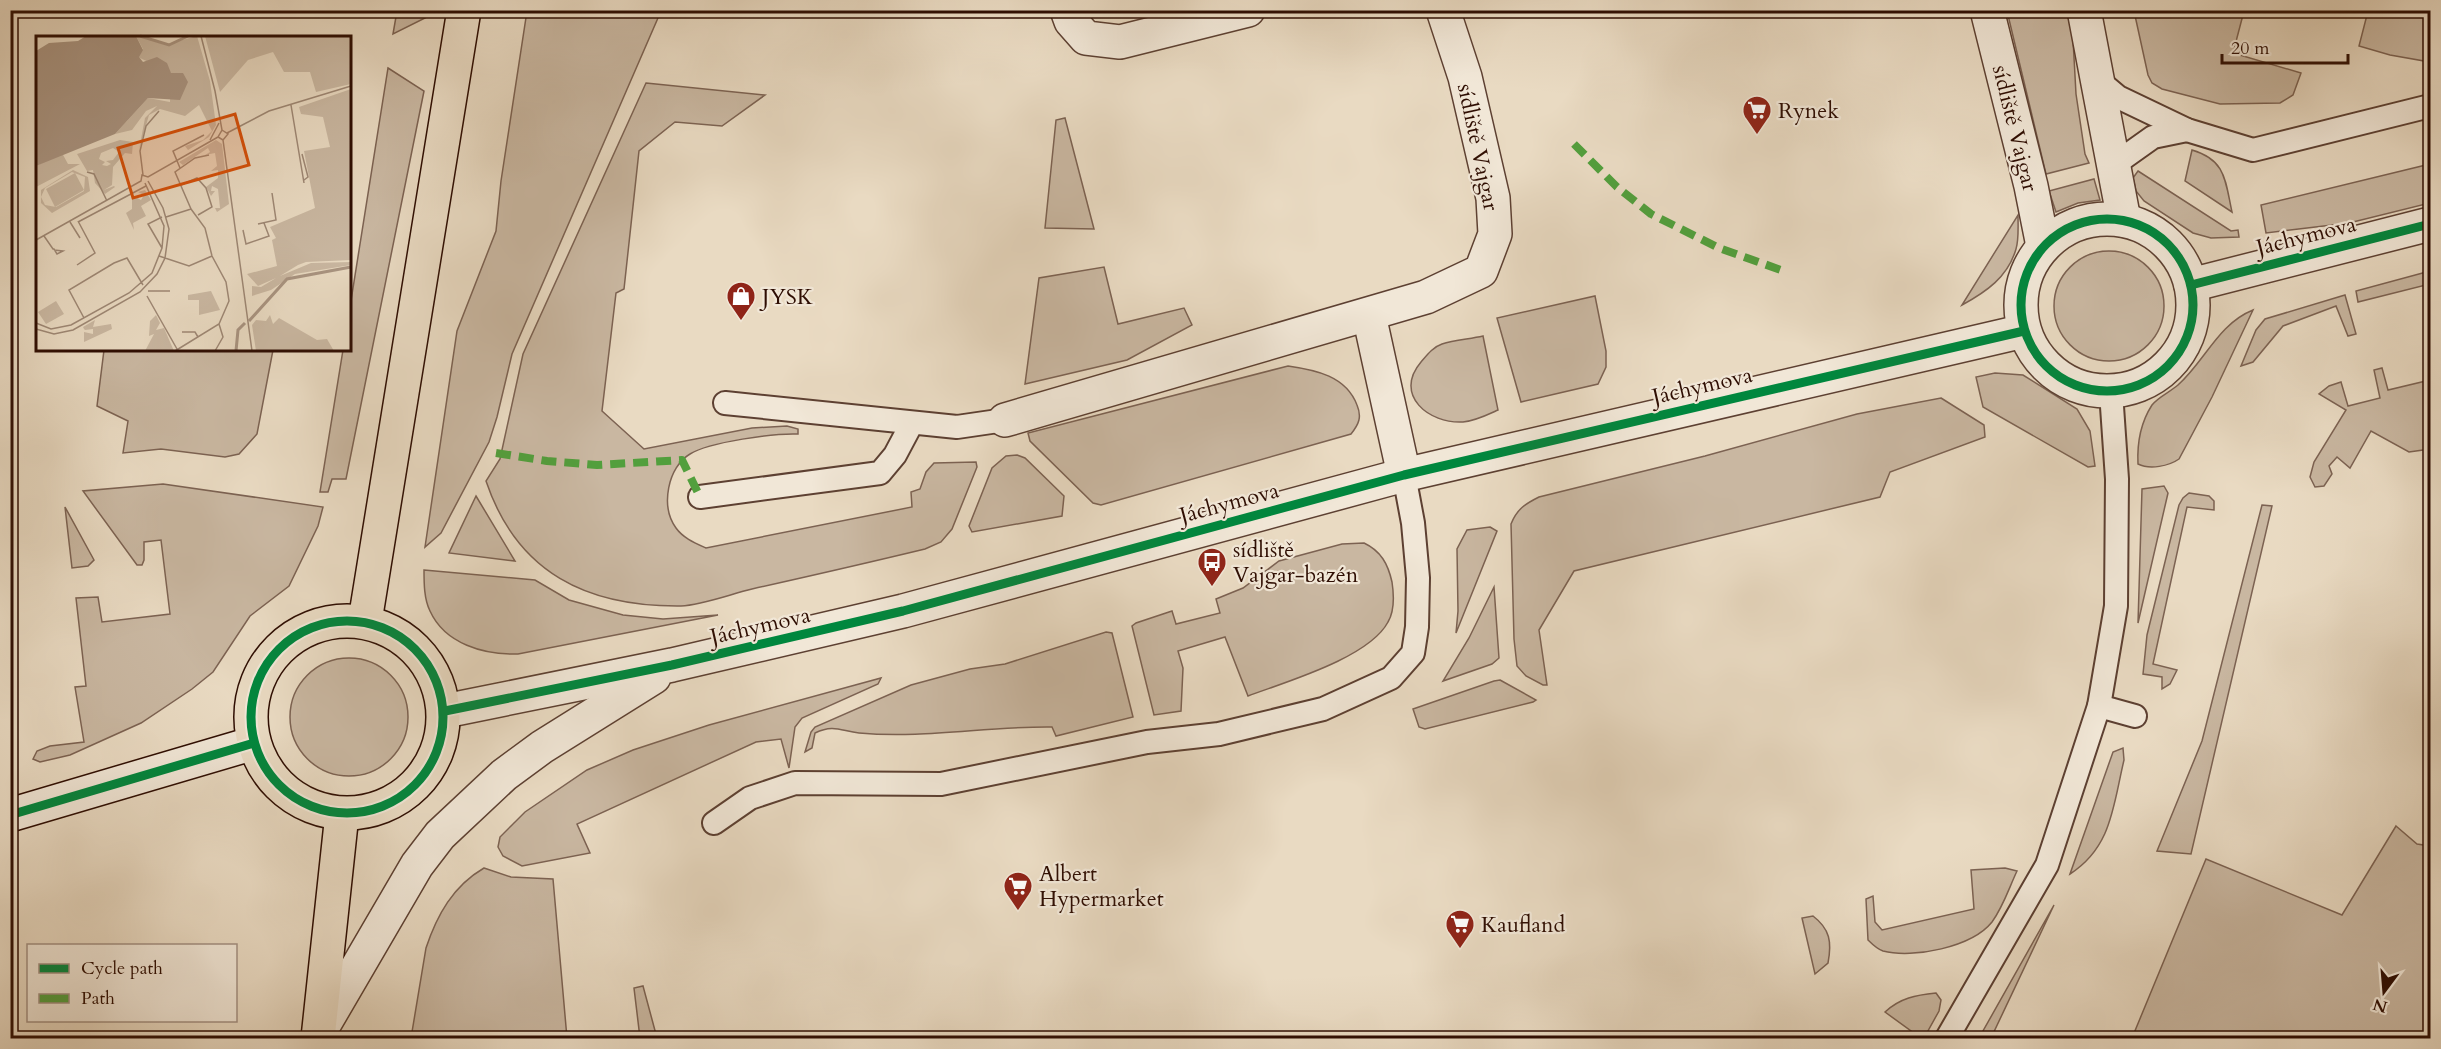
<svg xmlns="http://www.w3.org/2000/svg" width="2441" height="1049" viewBox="0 0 2441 1049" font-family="Cardo,serif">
  <rect width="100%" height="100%" fill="#e9dac2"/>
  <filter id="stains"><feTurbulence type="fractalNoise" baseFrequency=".00333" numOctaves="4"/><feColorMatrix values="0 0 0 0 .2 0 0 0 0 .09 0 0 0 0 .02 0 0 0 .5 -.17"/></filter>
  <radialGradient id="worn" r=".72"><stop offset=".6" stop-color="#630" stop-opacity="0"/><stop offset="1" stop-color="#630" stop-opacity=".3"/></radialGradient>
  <g fill="#c9b7a1" stroke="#7c6252" stroke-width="1.5">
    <polygon points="397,11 397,10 439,11 393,34"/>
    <polygon points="527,11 661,11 512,354 497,417 489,442 441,533 425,547 457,331 496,231 501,181"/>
    <polygon points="2007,11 2067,11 2073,39 2076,94 2085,154 2089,163 2046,174"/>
    <polygon points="2134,11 2244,11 2233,53 2301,73 2293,95 2280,103 2220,104 2162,89 2152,83 2148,75"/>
    <polygon points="2368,11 2430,11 2430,62 2390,55 2359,46"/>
    <polygon points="388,68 424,91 346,479 332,479 328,492 320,492 343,350 350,350 350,307"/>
    <path d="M646,83L765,95L722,126L675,122L639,151L624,289L616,293L602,411L644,449L752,428L787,426L798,429V434C775,433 709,442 690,454C668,467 660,506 676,528C683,538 695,543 706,548L912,507L911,492L920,489L926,472L934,463L976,462L977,467L952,529L941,542L925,549C867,563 810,576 752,589C731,594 702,605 681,606C587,607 517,573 486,481L500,459L523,354Z"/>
    <polygon points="1065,118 1094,229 1045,228 1056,120"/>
    <path d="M2192,150C2226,160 2225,180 2232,212L2185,181Z"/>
    <polygon points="2430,164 2430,203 2349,223 2266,233 2261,205"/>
    <polygon points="2138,171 2231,231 2238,230 2239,237 2211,238 2193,233 2144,201 2136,191 2133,178"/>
    <polygon points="2094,179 2100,200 2078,203 2056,212 2049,191"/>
    <path d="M2018,215C2018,226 2019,239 2016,249C2008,277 1986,292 1962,305Z"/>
    <circle cx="2109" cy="306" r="55"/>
    <polygon points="1104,267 1118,324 1184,308 1192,325 1127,360 1025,384 1039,278"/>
    <polygon points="2430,271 2430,284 2358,302 2356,291"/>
    <polygon points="2345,295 2356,334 2348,336 2336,306 2283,326 2253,362 2241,366 2256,330 2265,319"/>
    <polygon points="1595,296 1606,351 1606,367 1598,384 1521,402 1497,318"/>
    <path d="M2253,310L2212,397L2179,459C2169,466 2150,470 2138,464C2137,444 2141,422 2152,405C2158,397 2170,392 2178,385C2205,361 2218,324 2253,310Z"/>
    <path d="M1483,336L1498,410C1487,415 1475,421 1463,422C1429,424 1393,395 1421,362C1427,355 1433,347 1442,344C1454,340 1470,339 1483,336Z"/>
    <polygon points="104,350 273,350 257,434 239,454 225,457 161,449 123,453 128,421 97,406"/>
    <path d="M1288,366C1316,370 1346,376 1357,405C1362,417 1359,424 1351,434L1101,505L1093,503L1030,441L1028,433Z"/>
    <polygon points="2382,368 2388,390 2430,380 2430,449 2409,452 2371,431 2350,468 2337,457 2329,466 2332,474 2324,486 2315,487 2310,477 2314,462 2346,410 2319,394 2329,386 2341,382 2348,406 2380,398 2374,370"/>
    <polygon points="1995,373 2023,375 2077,409 2090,431 2095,466 2088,467 1983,407 1976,377"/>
    <path d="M1941,398L1984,425L1985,437L1890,472L1880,497L1574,571L1539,630L1547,685H1543L1526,676L1517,666L1514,639L1511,524C1517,509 1525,504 1539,497L1705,456L1857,414Z"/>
    <polygon points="1017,455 1025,458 1064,496 1062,516 972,532 969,526 992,468 1006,456"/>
    <polygon points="163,484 323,507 318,526 289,586 250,616 213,672 192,689 141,723 70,755 40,762 33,759 37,751 50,746 84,742 75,687 86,686 76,598 98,597 102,622 170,614 161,540 144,542 144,560 142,565 137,565 83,491"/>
    <polygon points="2164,486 2168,493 2138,623 2142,489"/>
    <polygon points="2189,493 2209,496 2214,501 2214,510 2187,507 2153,664 2177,670 2170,684 2162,689 2162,677 2143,674 2147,635 2179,505 2183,498"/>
    <polygon points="476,496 515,561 449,553"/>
    <polygon points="2262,505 2272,506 2191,854 2157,851 2202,741"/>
    <polygon points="65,507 94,560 88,566 72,568"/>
    <polygon points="1490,527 1497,531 1456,633 1458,611 1457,549 1467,530"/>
    <path d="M1364,543C1381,551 1388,564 1392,582C1394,595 1395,610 1388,622C1369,658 1285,682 1248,696L1225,637L1178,651L1183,668L1181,711L1154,715L1132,626L1136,623L1172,611L1176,624L1220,613L1216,599L1243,588L1279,561L1342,544Z"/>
    <path d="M424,570L535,580L569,600L623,615L663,619L718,615L518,654C484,655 445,644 430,611C424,599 424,583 424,570Z"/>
    <polygon points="1494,587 1499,658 1492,664 1443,681 1469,638"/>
    <path d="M1106,632L1112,633L1133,717L1056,736L1052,727C988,726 924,739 859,733C841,731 834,724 815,733L812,748L805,752L811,732L815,727L911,685L970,669L1005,664Z"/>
    <circle cx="349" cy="717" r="59"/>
    <polygon points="881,678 878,684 802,718 795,727 789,768 781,739 756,742 577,824 590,853 522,866 503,856 498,847 500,837 525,812 587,770 633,750 709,725"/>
    <polygon points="1500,680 1536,700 1533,702 1425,729 1419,727 1413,709 1494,681"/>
    <path d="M2123,748L2124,760C2113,806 2112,847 2070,874L2113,752Z"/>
    <polygon points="2396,826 2417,844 2430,846 2430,1038 2132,1038 2206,859 2342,915"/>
    <path d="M484,868L511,877L553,879L567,1038H411L426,948C437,915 453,886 484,868Z"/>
    <path d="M2005,868L2017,871C2009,888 2003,907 1992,922C1972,947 1913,959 1883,951C1877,949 1872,944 1868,940L1866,899L1873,896L1875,922L1882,930L1974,909L1971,870Z"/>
    <polygon points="2054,905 1991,1038 1979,1038"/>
    <path d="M1813,916C1830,929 1832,942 1828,963L1815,974L1802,918Z"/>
    <polygon points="643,986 657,1038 640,1038 634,988"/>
    <path d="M1936,993L1941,1000L1939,1011L1924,1038H1906L1911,1031L1885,1012C1900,998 1916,995 1936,993Z"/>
  </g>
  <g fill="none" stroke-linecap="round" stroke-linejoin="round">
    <g stroke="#5d4032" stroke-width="26">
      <g id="lane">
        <polyline points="2099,81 2118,97 2187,130 2253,150 2430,106"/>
        <polyline points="2115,164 2153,137 2187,130"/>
        <polyline points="725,403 957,427 1005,420"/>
        <polyline points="700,497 880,473 895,455 912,423"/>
        <polyline points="2099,706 2135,716"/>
        <polyline points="714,823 750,798 795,783 941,784 1147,742 1219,734 1323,709 1391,678 1413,653 1417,627 1418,578 1413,523 1404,475"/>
        <polyline points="1947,1038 2047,865 2099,706 2116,606 2117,479 2111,392"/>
      </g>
    </g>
    <g stroke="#5d4032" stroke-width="36">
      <g id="street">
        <polyline points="1067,10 1071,21 1086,38 1120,42 1248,10"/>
        <polyline points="1987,10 2031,186 2043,246"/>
        <polyline points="2084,10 2124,220"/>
        <circle cx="2107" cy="305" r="86"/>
        <polyline points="2191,285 2430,224"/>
        <polyline points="1369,315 1404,475"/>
        <polyline points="1005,420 1426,297 1481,271 1495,234 1493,198 1465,77 1443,10"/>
        <polyline points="445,711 672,665 903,611 1404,475 2024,331"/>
        <polyline points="319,1033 417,865 440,835 504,775 542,747 654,677"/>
      </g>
    </g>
    <g stroke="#2e0d02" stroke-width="36">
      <polyline id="secondary" points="10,815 254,743"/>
    </g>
    <g stroke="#2e0d02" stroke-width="36">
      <g id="primary">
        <circle cx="347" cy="717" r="96"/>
        <polyline points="365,621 464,10"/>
        <polyline points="318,1038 342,814"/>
      </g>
    </g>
    <use href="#lane" stroke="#f1e7d7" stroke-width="22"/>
    <use href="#street" stroke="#f1e7d7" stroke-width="33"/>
    <use href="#secondary" stroke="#f1e7d7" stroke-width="33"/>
    <use href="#primary" stroke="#e9dac2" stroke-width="33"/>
    <g stroke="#529f3d" stroke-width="8" stroke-dasharray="15 8" stroke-linecap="butt">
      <polyline points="1574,144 1617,187 1651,214 1719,248 1781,270"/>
      <polyline points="496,453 547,461 597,465 682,460 700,497"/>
    </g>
    <g stroke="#f1e7d7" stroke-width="13">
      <g id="cycleway">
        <circle cx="2107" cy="305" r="86"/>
        <polyline points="2191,285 2430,224"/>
        <circle cx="347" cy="717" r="96"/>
        <polyline points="445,711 672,665 903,611 1404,475 2024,331"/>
        <polyline points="10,815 254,743"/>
      </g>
    </g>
    <use href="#cycleway" stroke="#00873e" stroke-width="9"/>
  </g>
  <defs>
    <g id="supermarket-pin" transform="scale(1.5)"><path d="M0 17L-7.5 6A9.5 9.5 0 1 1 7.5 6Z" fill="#8f2418" stroke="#f1e7d7"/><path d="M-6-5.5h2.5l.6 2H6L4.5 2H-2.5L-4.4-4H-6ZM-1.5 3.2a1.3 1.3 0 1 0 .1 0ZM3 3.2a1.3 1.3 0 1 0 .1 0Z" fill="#fff"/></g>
    <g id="shop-pin" transform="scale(1.5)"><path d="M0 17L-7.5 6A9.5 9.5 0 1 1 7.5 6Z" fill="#8f2418" stroke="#f1e7d7"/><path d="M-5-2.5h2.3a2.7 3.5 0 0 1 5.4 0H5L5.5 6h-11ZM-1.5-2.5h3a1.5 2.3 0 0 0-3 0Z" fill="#fff"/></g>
    <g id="bus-pin" transform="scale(1.5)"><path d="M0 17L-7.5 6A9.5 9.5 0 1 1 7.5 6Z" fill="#8f2418" stroke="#f1e7d7"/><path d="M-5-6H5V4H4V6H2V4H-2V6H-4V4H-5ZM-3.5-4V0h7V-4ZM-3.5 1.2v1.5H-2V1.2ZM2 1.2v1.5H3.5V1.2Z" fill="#fff"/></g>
  </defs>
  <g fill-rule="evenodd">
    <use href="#supermarket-pin" x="1757" y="110"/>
    <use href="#shop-pin" x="741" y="296"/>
    <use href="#bus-pin" x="1212" y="562"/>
    <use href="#supermarket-pin" x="1018" y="886"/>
    <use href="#supermarket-pin" x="1460" y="924"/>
  </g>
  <g text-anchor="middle" stroke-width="4.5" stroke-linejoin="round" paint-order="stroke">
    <g font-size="22" fill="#2e0d02" stroke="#f1e7d7" text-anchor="start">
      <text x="1778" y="118">Rynek</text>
      <text x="762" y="304">JYSK</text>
      <text x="1233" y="557">sídliště<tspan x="1233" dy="25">Vajgar-bazén</tspan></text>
      <text x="1039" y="881">Albert<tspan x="1039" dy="25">Hypermarket</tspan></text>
      <text x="1481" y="932">Kaufland</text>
    </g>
    <g font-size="22" fill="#2e0d02" stroke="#f1e7d7">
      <text transform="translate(2016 128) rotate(76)" y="8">sídliště Vajgar</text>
      <text transform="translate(1479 147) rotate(78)" y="8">sídliště Vajgar</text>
      <text transform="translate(2306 235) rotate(-14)" y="8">Jáchymova</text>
      <text transform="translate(1702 385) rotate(-13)" y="8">Jáchymova</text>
      <text transform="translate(1229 502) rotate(-15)" y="8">Jáchymova</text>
      <text transform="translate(760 625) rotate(-13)" y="8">Jáchymova</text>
    </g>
  </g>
  <g transform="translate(36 36)">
    <rect width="315" height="315" fill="#e9dac2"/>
    <path d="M100,0L131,8L161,0L174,45L180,89L173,101L152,114L149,110L167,104L176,95L163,69L149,80L124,73L113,79L103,114L109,82L121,70L110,75L96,94L79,98L112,62L134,66L135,37L102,21L107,13ZM169,0H315V48L280,56L274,36H248L237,16L212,24L184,56ZM315,53V224L270,226L262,229L244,240L275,227L315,226V229L259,238L235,254L216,260V250L225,251L240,242L222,250L211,238L241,230L236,204L240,202L234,191L279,172L268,115L294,111L287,81L265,78L263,71ZM84,104L97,106L96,118L89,117L77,131L76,149L68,154L78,150L79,151L69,158L59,147L57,134L51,135L41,118ZM77,112L83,116L77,124L70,125L75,128L71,130L66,129L69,126L63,123L65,117ZM180,104L186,108L193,168L181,176L179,172H184L182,153L176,150L175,155H179L175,160L170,151L182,142V134L175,135L181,130L179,117L169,119L174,116L172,112L147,129L143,126ZM26,117L32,128H44L0,151V130ZM37,134L52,141L54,155L16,177L5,167V154ZM36,136L49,141L48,155L20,171L9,169L5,161L9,152ZM39,137L48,154L19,171L10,153ZM109,154L115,164L105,170L110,180L97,187L98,194L90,177L96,173V159L105,164L108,159L102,156ZM175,255L184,274L163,279V264H152V259ZM20,265L28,278L10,288L2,276ZM120,279L124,287L120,294L128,292L138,315H109L118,298L113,300L114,285ZM234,279L237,288L243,282L281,304L291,303L298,315H220L216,289L220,284L230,285ZM59,284L57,291L75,288L76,293L48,306V296L57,298V293L49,294L48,293L47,291Z" fill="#c9b7a1" fill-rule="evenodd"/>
    <path d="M50,0H100L107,14L103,21L107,26L121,21L131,27L135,37H147L152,46L144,64L112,62L79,98L0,130V15L13,7L42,5Z" fill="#a99481"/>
    <path fill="none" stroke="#a99481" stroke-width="3" d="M104,0L133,9L152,0M213,285L251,243L315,231M200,315L202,294L209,287"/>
    <path fill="none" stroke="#9e8875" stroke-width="1.5" d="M165,0L179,55L186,94L182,101L187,104M255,69L268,147M186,94L192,98L187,104L216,315M191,97L233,75L315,50M174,104L183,87M266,118L272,141L268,144M144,132L137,115L168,99M51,136L58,138L71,165M107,139L104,115L110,90L123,75M145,149L161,142L170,152L176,171L162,179M130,181L155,173L139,136L159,122L173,119M34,186L44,202M42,186L110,150M222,188L240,184L236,157M207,194L210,208L233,200L228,187M8,200L17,213H18L21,218L27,215L18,214M0,204L105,145L106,139L112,141L182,101M126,212L112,188L126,181M123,220L153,230L176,220M41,229L59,217L42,185M112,255H134M111,260L141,313M48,282L33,254L78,227L91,222L107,249M0,287L15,293L35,289L93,257L116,237L126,212L128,190L109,147M0,293L18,298L37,294L104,256L121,238L129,222L133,193L127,172L112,145M146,296H159L162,301M40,315H84M139,315L183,288L193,265L190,246L176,220L169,192L155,173M179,315L187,301L183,288"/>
    <path fill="#d5510b" fill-opacity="0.15" stroke="#d5510b" stroke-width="3" d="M199,78L213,129L97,162L82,112Z"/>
    <rect width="315" height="315" fill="none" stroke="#2e0d02" stroke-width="3"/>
  </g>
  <rect width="2441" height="1049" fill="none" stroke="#e9dac2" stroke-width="36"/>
  <rect x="12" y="12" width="2417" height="1025" fill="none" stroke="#2e0d02" stroke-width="3"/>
  <rect x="18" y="18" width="2405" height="1013" fill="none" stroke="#2e0d02" stroke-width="1.5"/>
  <rect x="27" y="944" width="210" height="78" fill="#f1e7d7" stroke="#a39082" stroke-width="1.5"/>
  <rect x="39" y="964" width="30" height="9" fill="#00873e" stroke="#a39082" stroke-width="1.5"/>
  <text x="81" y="974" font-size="18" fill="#2e0d02">Cycle path</text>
  <rect x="39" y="994" width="30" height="9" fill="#529f3d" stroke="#a39082" stroke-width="1.5"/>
  <text x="81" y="1004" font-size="18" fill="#2e0d02">Path</text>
  <g transform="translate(2384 992) rotate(196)" stroke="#f1e7d7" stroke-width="4.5" paint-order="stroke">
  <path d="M0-4.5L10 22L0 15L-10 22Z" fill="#2e0d02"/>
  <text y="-9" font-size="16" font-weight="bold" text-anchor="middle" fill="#2e0d02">N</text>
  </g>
  <path d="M2222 54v9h126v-9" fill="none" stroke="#2e0d02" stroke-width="3"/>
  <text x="2231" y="54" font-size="18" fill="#2e0d02" stroke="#f1e7d7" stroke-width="4.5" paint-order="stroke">20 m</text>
  <rect width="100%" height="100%" filter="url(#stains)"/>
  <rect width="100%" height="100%" fill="url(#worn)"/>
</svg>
